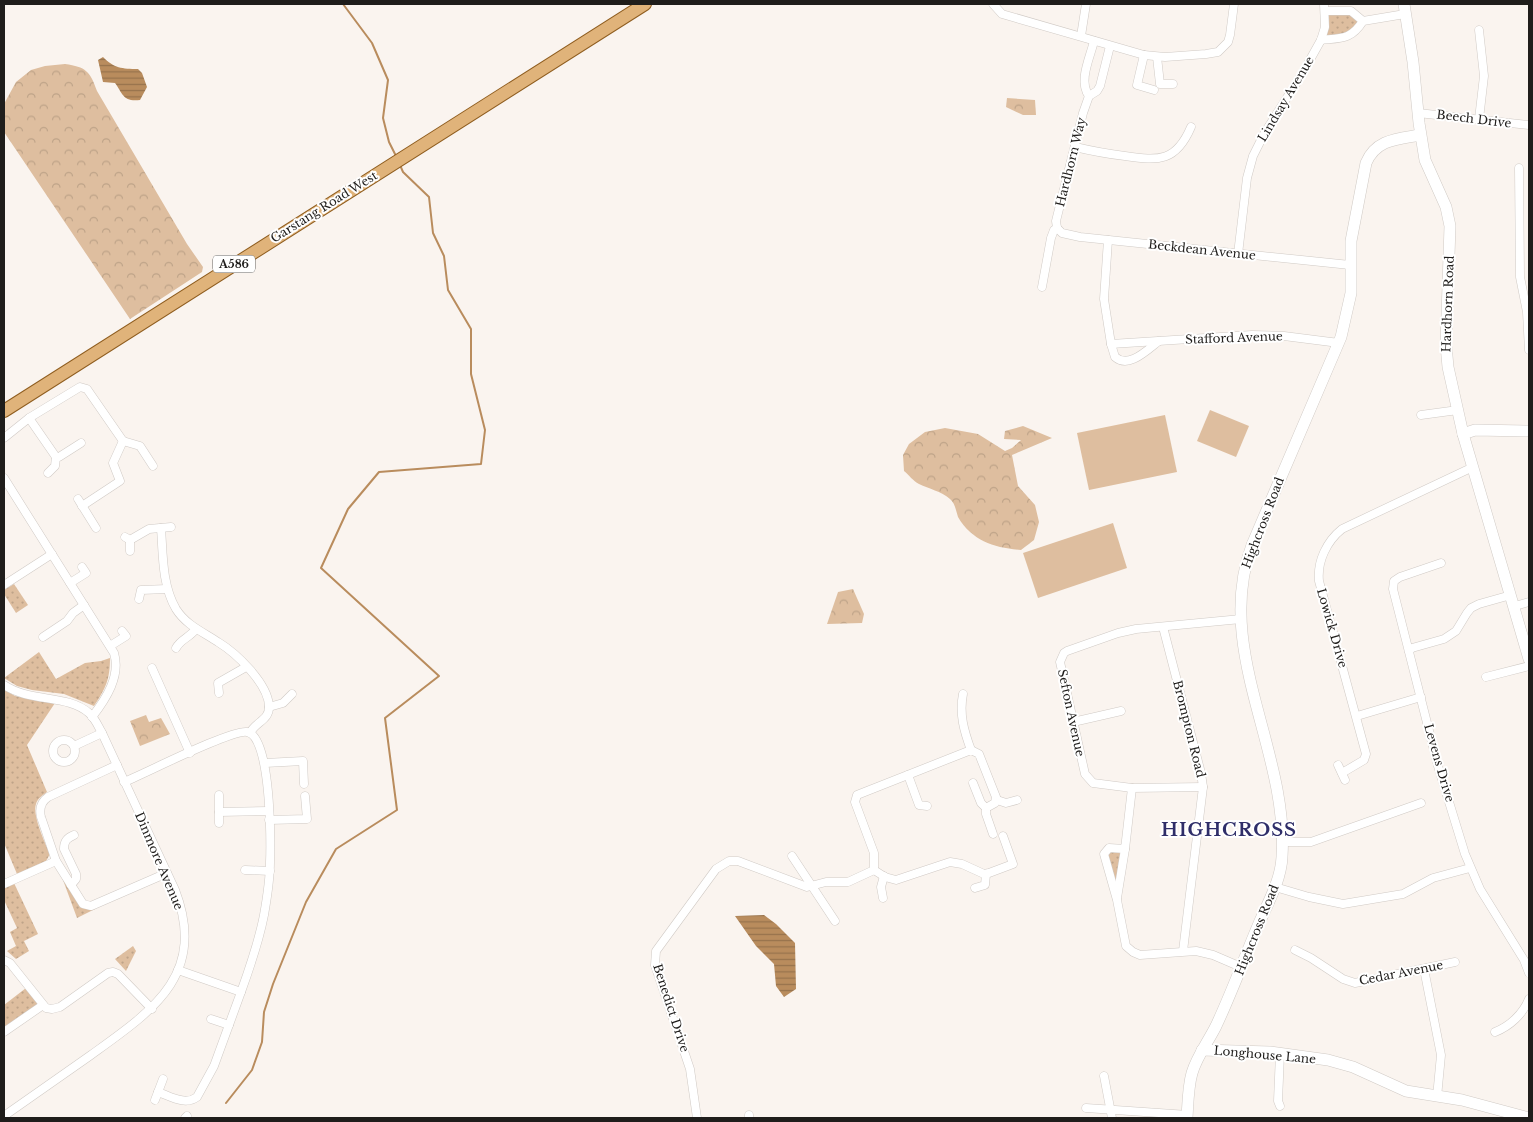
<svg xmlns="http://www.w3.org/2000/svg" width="1533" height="1122" viewBox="0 0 1533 1122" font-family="'Libre Baskerville',serif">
  <defs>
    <pattern id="grass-dots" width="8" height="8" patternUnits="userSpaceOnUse" patternTransform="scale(1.25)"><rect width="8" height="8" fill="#debe9f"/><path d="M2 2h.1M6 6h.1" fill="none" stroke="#bea388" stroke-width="1.8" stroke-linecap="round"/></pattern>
    <pattern id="forest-crowns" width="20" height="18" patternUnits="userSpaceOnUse" patternTransform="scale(1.25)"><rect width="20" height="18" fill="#debe9f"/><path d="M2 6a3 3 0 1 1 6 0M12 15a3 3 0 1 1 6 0" fill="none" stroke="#bea388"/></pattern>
    <pattern id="water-rules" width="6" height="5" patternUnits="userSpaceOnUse" patternTransform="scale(1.25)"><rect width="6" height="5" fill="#b98c5d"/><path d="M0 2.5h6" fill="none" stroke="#96724c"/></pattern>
  </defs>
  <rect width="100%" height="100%" fill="#faf4ef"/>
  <g fill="url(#grass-dots)">
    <polygon points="1346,10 1363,21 1357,30 1321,40 1326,11"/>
    <polygon points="14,584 28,605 16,613 4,594 4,590"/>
    <path d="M39,652L56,679L85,663L101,661L110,658C110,679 106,688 94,706L64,694L32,690L17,686L4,678Z"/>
    <path d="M4,689L15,696L55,703L27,745L47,792C43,795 37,799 36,804C32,815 45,843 50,854L46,861L17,874L4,843Z"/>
    <polygon points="1125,849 1117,900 1106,851"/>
    <polygon points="56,861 86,908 95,909 77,918"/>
    <polygon points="14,883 38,934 24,941 29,951 16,959 7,951 16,946 10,932 17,928 4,900 4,888"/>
    <polygon points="133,946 136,951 126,971 115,959"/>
    <polygon points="26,988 40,1006 4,1030 4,1005"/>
  </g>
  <g fill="url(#forest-crowns)">
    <path d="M65,64C86,67 90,71 97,91L187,244L203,267L202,272L130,319L4,132V104L16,82L31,70L45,66Z"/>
    <polygon points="1007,98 1035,100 1036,115 1023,115 1006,107"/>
    <path d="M1023,426L1052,438L1012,455L1018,486L1035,505L1039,522L1034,540L1021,550C995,548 972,541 958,517C956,511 955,503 950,499C941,491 929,489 919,484C913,481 909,475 904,471L903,455L909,444L925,432L945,428L978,434L1005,451L1012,448L1021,440L1004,439L1005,431Z"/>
    <polygon points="853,589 864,614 862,623 827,624 838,592"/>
    <polygon points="146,715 149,722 161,718 170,734 140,746 130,721"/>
  </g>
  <g fill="#debe9f">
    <polygon points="1210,410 1249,426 1236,457 1197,441"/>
    <polygon points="1165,415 1177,472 1089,490 1077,433"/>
    <polygon points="1113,523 1127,568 1038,598 1023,553"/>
  </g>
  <g fill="url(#water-rules)">
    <path d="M103,57C114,68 122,69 138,69L142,73L147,87L140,100C123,102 123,94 115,83L103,82L98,60Z"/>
    <polygon points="764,915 776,924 795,943 796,989 784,997 776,986 774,964 756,946 735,916"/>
  </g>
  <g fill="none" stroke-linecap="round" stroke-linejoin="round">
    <g stroke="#b98c5d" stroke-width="2">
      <polyline points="343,4 372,43 388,80 383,118 389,142 396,156"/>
      <polyline points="226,1103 252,1070 262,1042 264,1012 273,984 306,902 336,849 397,810 385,718 439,676 321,568 348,509 379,472 481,464 485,430 471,374 471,329 448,290 444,256 433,233 429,197 403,172 400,165"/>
    </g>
    <g stroke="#d0cac5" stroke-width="9">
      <g id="street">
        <polyline points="993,4 1002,14 1144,55 1165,57 1206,54 1218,52 1228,42 1230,35 1234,4"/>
        <polyline points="1326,11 1351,11 1363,21"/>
        <polyline points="1479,30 1484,76 1479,119"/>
        <polyline points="1081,36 1086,4"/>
        <path d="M1321,40C1341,38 1351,40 1363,21L1405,14"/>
        <polyline points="1144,55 1137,85 1154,90"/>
        <polyline points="1157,57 1160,84 1173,84"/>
        <path d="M1089,96C1078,81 1090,58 1094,41"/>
        <polyline points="1418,113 1529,125"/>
        <path d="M1075,147C1092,151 1108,154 1125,156C1159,161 1176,162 1191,127"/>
        <polyline points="1519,168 1520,277 1527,312 1529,350"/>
        <polyline points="1057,228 1062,233 1080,237 1350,265"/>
        <polyline points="1057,228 1056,221 1083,113 1089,96 1097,91 1100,86 1110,46"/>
        <polyline points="1108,240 1104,299 1111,344 1252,335 1284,336 1339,343"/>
        <polyline points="1238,254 1247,178 1253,156 1264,134 1302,74 1321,40 1325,27 1324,4"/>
        <polyline points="1042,287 1051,238 1054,230 1057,228"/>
        <path d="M1111,344L1115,357C1129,369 1147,350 1159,341"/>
        <polyline points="1421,415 1458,410"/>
        <polyline points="29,418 56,457 59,457 81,443"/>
        <polyline points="4,438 29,418 80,387 87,389 123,441"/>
        <polyline points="123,441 140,446 153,466"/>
        <polyline points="48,473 55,466 56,457"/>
        <path d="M4,478L114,653C121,676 106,699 92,717"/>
        <polyline points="78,499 96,528"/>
        <polyline points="82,506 120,481 113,463 123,441"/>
        <path d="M161,528C163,555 162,585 176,609C186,625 203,632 218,642C236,653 268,683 269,706C270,720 255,722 250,733"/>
        <polyline points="125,537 130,540 149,529 171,527"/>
        <polyline points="130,540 130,551"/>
        <polyline points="1441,563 1400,577 1394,581 1393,589 1438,766 1465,854 1480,889 1524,960 1529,973"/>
        <polyline points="70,583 86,573 82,567"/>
        <polyline points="4,585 52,554"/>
        <polyline points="139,599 141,590 167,589"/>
        <polyline points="1515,606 1529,602"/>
        <polyline points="1163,627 1201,773 1203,787 1183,951"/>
        <polyline points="43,637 67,621 73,613 84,605"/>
        <polyline points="110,646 126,636 122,631"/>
        <path d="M176,648C181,639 189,638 196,629"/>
        <polyline points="1409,651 1412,648 1444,639 1456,631 1467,613 1471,608 1479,604 1511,595"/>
        <polyline points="152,668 190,753"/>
        <polyline points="1486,677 1529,666"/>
        <path d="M4,685C31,703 67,694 89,713C95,718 98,726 102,733L175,890C208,975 152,1011 91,1055C62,1075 33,1096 4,1116"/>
        <polyline points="219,693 218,683 246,667"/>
        <path d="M963,694C959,714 964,731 971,750"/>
        <polyline points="269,707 283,703 292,694"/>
        <polyline points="1357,716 1421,697"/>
        <polyline points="1073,722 1121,711"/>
        <circle cx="64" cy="751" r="11"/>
        <polyline points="74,746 102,733"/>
        <polyline points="265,763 303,761 304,784"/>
        <path d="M117,765L48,797C41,802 39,809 41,817L56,861L83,904L91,906L167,873"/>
        <polyline points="1338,765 1345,780"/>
        <path d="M1342,773L1364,760L1366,754L1319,581C1317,561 1327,541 1342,529L1473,467"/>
        <polyline points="908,775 919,805 927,806"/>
        <path d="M124,782C144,774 232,729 247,732C271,735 271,842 270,862C270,880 267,898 264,915C259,941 250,967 241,992L178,970"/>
        <polyline points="973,783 981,803 986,808 986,814 993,834"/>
        <polyline points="1203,787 1132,788 1093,783 1085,774 1060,662 1064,653 1067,651 1118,633 1136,629 1241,619"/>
        <polyline points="1132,788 1125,849 1109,848 1104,854 1117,900 1126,946 1133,952 1140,955 1196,951 1213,955 1241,967"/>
        <polyline points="219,795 219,823"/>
        <polyline points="997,800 1006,803 1017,800"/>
        <polyline points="219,812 269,811"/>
        <polyline points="269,820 307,819 305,796"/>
        <polyline points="1282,842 1311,842 1421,803"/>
        <polyline points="792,856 835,921"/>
        <polyline points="245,870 270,871"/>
        <polyline points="874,870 885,877 896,880 950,862 962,864 984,874 989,873 1013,864 1003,836"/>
        <polyline points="4,884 56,861"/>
        <path d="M71,885L76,879V874L64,849C64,841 67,838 74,835"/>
        <polyline points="1275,887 1309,897 1343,904 1403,894 1433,878 1470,868"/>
        <polyline points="975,888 985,885 986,874"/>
        <polyline points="883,898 881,887 884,876"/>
        <polyline points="1117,898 1125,849"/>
        <polyline points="1295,950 1311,958 1343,979 1355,983 1455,962"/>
        <polyline points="4,960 10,963 46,1008 52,1009 60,1007 108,973 113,972 118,974 152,1009"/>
        <polyline points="1424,969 1441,1055 1437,1097"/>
        <polyline points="211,1019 229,1025"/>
        <polyline points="4,1032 43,1005"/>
        <path d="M1495,1032C1510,1026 1523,1014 1529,999"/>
        <polyline points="1104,1076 1112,1118"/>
        <path d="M158,1092C170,1096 185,1106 197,1097L214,1066L241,992"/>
        <polyline points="155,1100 163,1079"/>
        <polyline points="1280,1106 1278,1101 1280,1054"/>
        <polyline points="1086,1108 1188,1115"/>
        <polyline points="749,1115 749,1118"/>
        <polyline points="185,1118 187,1116"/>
        <polyline points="697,1118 690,1069 655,965 656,951 716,869 729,861 738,861 807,887 826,882 848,882 874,870 874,853 855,802 857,795 971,750 979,754 996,797 995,803 986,808"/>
      </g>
    </g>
    <g stroke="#d0cac5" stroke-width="12">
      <g id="secondary">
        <polyline points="1404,4 1413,62 1419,123 1425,160 1446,207 1450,226 1446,345 1448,367 1463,434 1529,659"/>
        <polyline points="1463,434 1475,430 1529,431"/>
        <polyline points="1202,1050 1270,1052 1328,1060 1353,1067 1406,1091 1462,1100 1529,1118"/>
        <path d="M1187,1118C1188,1103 1188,1087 1192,1073C1197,1056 1208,1042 1216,1026C1232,992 1245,956 1260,921C1269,901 1281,879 1282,857C1289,751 1213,649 1252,545L1341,337L1351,293V241L1366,163C1376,139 1398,139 1420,135"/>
      </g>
    </g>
    <g stroke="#8f5d1f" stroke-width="14">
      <polyline id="primary" points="4,411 645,4"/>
    </g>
    <use href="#street" stroke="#fff" stroke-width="8"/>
    <use href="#secondary" stroke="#fff" stroke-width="11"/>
    <use href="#primary" stroke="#e0b37a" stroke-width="12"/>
  </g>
  <g text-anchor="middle" stroke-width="4" stroke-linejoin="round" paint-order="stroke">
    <rect fill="#fff" stroke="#62615f" stroke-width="1" x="213" y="255.5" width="42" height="17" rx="4"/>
    <g font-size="11" font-weight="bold" fill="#1f1d1b">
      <text x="234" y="268">A586</text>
    </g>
    <g font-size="12" fill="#1f1d1b" stroke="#fff">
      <text transform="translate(1286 99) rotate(-59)" y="4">Lindsay Avenue</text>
      <text transform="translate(1474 119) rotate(7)" y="4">Beech Drive</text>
      <text transform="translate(1071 162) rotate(-76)" y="4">Hardhorn Way</text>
      <text transform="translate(324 207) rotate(-32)" y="4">Garstang Road West</text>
      <text transform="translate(1202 250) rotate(6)" y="4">Beckdean Avenue</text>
      <text transform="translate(1448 304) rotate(-88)" y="4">Hardhorn Road</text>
      <text transform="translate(1234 338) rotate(-2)" y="4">Stafford Avenue</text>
      <text transform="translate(1263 523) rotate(-69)" y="4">Highcross Road</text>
      <text transform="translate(1332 628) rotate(74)" y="4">Lowick Drive</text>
      <text transform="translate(1071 713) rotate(78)" y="4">Sefton Avenue</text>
      <text transform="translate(1189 729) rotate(76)" y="4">Brompton Road</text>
      <text transform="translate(1439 763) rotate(74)" y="4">Levens Drive</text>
      <text transform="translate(159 861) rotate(67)" y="4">Dinmore Avenue</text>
      <text transform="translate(1257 930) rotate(-68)" y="4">Highcross Road</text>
      <text transform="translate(1401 973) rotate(-11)" y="4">Cedar Avenue</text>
      <text transform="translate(671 1008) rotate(72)" y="4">Benedict Drive</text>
      <text transform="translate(1265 1055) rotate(5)" y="4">Longhouse Lane</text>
    </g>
    <g font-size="18" font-weight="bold" letter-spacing="1" fill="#2f2e69" stroke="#fff">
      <text x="1229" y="836">HIGHCROSS</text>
    </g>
  </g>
  <rect width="1533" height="1122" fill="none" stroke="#1f1d1b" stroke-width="10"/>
</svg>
